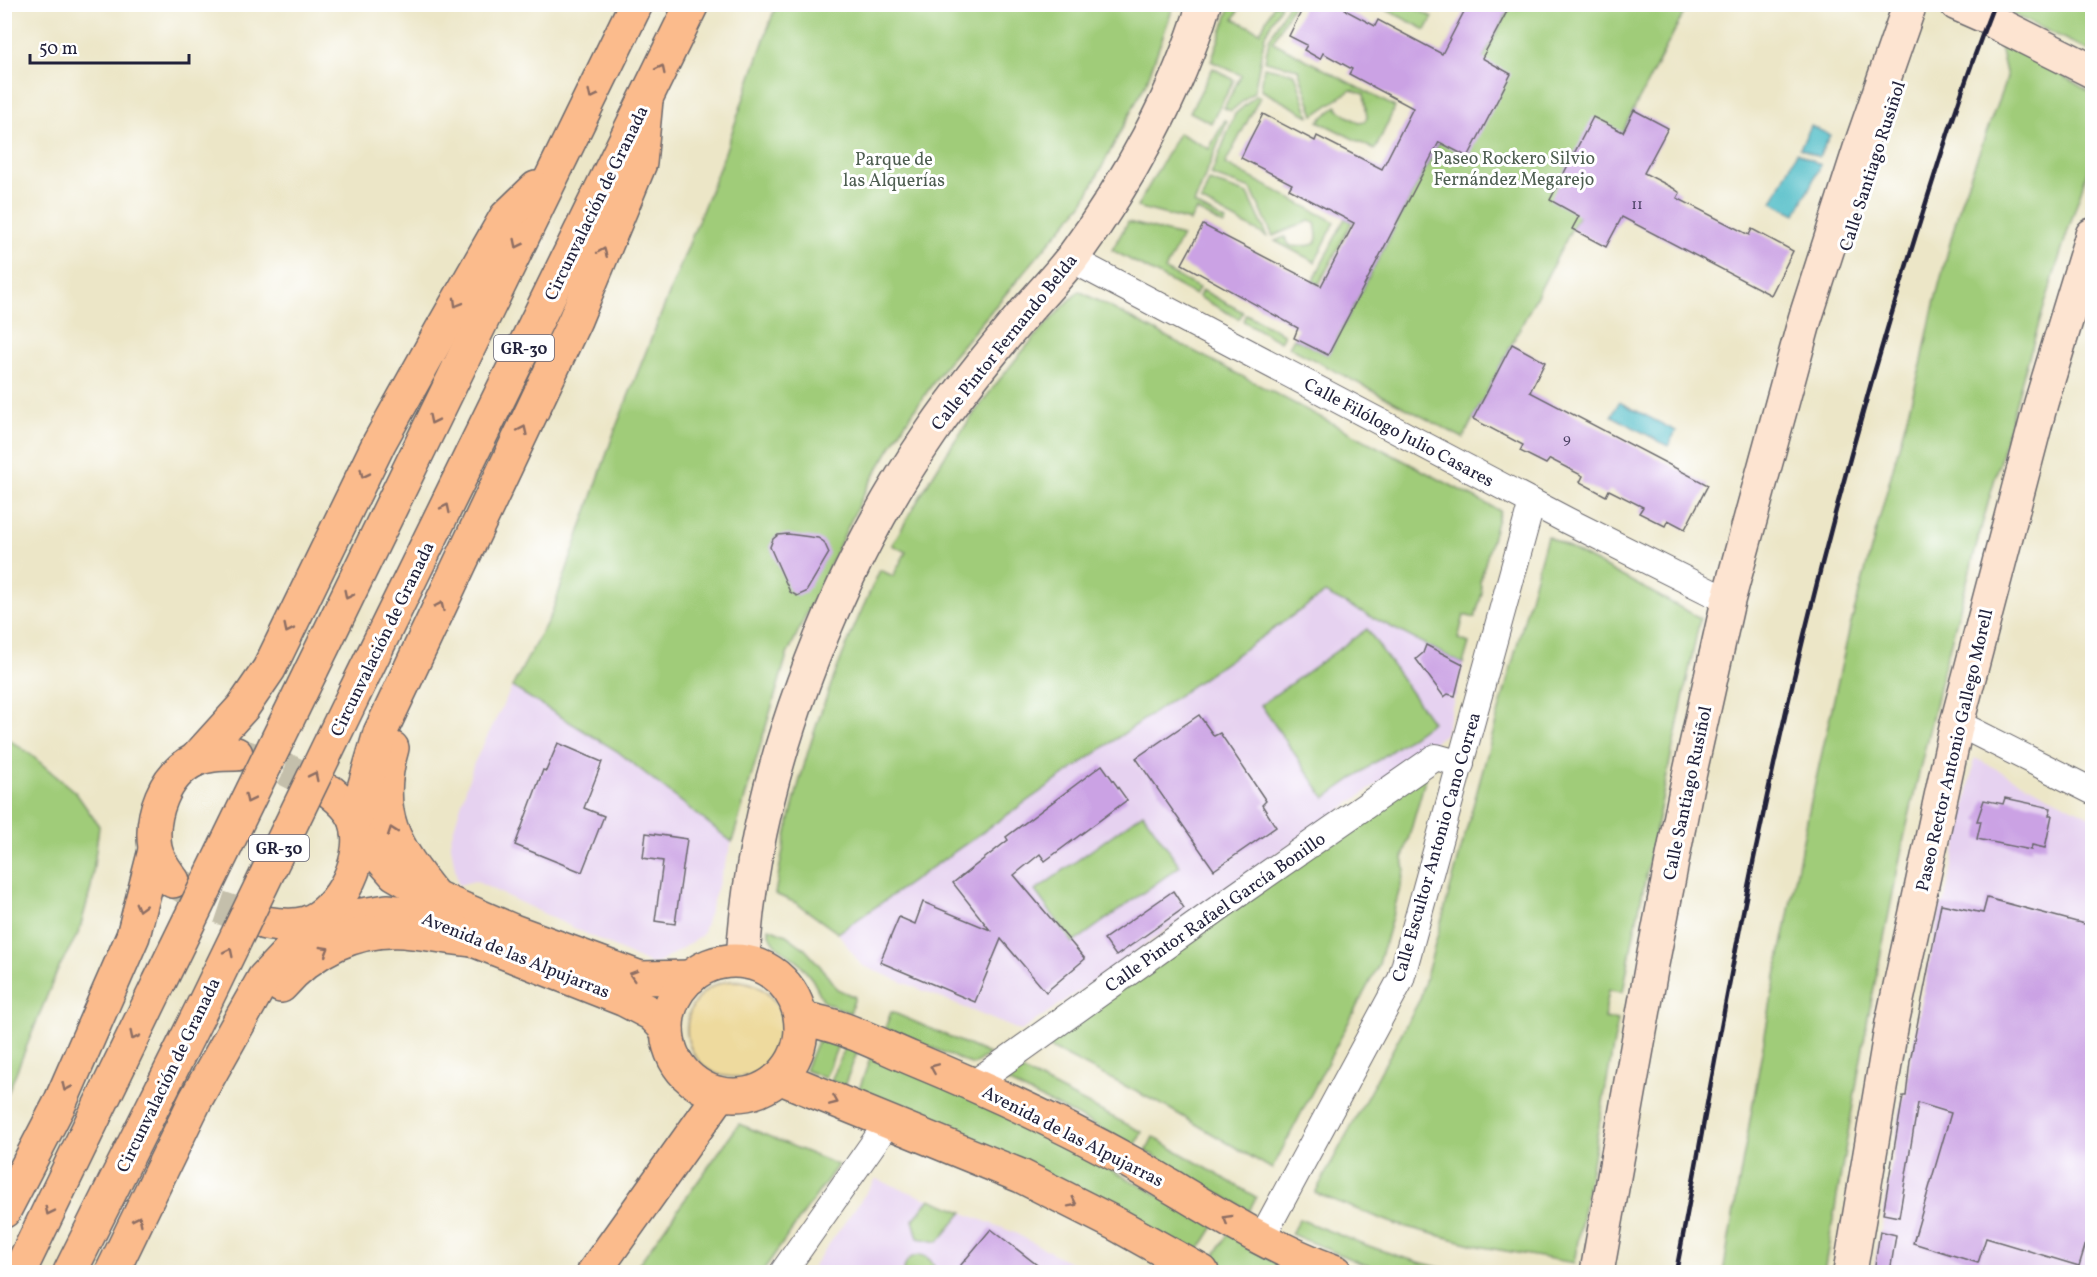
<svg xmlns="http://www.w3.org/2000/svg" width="2097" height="1277" viewBox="0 0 2097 1277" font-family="Vollkorn,serif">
  <rect width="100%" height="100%" fill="#fff"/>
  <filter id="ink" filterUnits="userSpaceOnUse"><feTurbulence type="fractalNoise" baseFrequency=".0167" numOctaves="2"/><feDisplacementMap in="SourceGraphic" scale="12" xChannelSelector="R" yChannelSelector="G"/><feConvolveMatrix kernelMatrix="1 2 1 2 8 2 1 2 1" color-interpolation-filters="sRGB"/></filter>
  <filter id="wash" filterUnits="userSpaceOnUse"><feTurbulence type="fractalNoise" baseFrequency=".008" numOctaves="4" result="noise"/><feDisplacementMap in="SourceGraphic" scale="24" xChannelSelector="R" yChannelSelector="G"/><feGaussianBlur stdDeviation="1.35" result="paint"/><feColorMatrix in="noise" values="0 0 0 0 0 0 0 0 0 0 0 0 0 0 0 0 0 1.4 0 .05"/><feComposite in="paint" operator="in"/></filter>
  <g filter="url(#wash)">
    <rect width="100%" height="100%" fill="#ece6c7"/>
    <g fill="#e6d2f0">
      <polygon points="1325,593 1463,664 1445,734 1363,794 1021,1031 861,965 838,933"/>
      <polygon points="512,687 617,751 732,842 702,935 659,963 650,964 475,881 458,885 450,841 473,765"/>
      <polygon points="1975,758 2092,818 2092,1272 1874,1272 1906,1091 1919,1092 1917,1029"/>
      <polygon points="876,1179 1013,1232 1088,1272 809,1272"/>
    </g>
    <g fill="#a0cc79" stroke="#61775a" stroke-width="1.5">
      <polygon points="1288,4 1293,5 1273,42 1395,107 1375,150 1318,121 1337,106 1338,110 1359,123 1364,122 1367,118 1364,94 1351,90 1314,115 1298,69 1265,61 1269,40"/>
      <polygon points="776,5 1174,5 1147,81 1083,203 947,363 904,425 865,491 787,655 732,842 617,751 512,687 551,615 616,427 722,161"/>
      <polygon points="1231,5 1241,5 1234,19 1260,32 1274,5 1281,5 1265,35 1254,92 1231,111 1224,108 1241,75 1211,61"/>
      <polygon points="1377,5 1408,5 1433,17 1426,30"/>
      <polygon points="1511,5 1688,5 1463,438 1289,347 1294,338 1328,355"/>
      <polygon points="2012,5 2092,5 2092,52 2006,11"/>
      <polygon points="1998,38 2092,93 2092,157 2061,252 2024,373 1982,525 1941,679 1904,838 1868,1018 1824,1272 1723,1272 1771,1001 1808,815 1850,627 1922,361 1932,312 1961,201 2007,77"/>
      <polygon points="1264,67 1293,73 1296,76 1309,116 1261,90"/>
      <polygon points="1213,68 1234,80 1211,123 1190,112"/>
      <path d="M1257,95L1260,97L1225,164L1335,222L1315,262L1275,241L1285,237C1287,241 1287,244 1291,246C1295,247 1312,246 1315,243C1319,239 1316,228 1315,223L1309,221L1273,236L1251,189L1211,175L1235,114Z"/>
      <polygon points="1225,120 1227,121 1194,204 1226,221 1224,225 1196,210 1190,221 1137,207 1179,133 1209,149"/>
      <polygon points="1209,181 1248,194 1268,237 1201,201"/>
      <polygon points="1345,218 1352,222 1319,284 1313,281"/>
      <polygon points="1128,222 1182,236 1165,270 1199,288 1195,295 1112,250"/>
      <polygon points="1202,290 1243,312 1239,319 1199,297"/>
      <path d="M1079,291L1500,511L1480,581L1482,593L1475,618L1464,615L1458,639L1469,643L1463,664L1325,593L838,933L796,903L775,894C794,776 829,678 880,570L893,576L906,552L892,545C913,509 933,473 956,439C991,388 1035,333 1079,291Z"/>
      <polygon points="1246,314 1284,334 1280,342 1243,321"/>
      <polygon points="1547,536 1700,618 1635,928 1623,992 1609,990 1604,1018 1618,1020 1574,1263 1483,1247 1395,1224 1315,1193 1420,999"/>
      <polygon points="1367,629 1432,722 1325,798 1261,705"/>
      <polygon points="5,737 30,754 76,793 99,826 91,888 79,932 57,971 5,1100"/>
      <polygon points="1427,773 1403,858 1405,870 1379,964 1272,1169 1170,1109 1043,1044"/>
      <polygon points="1143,813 1180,866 1073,943 1035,891"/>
      <polygon points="769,928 786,935 804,948 820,966 837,989 855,997 850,1013 824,1002 812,979 797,961 778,947 769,935"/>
      <polygon points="891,1012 892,1012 989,1054 973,1065 885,1028"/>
      <polygon points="821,1032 840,1040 825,1078 805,1070"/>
      <polygon points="847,1043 859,1048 844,1086 831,1081"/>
      <polygon points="872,1053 972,1096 1215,1225 1196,1255 858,1092"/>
      <polygon points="1019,1069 1142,1132 1135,1146 1075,1115 1001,1079"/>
      <polygon points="739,1124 838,1165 762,1272 633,1272"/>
      <polygon points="1153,1137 1256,1197 1249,1211 1146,1151"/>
      <polygon points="930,1199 963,1212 938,1242 918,1238 913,1220"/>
      <path d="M1299,1219C1351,1240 1404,1261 1460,1272H1390L1360,1263L1291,1234Z"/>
      <polygon points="1228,1234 1278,1264 1274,1272 1232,1272 1211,1261"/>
      <path d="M920,1255C930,1257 934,1263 935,1272H904C904,1262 910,1256 920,1255Z"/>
    </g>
    <circle fill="#eeda9e" stroke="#887e6c" stroke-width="1.5" cx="735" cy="1029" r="48"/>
    <g fill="#4ebcc6" stroke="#386f80" stroke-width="1.5">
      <polygon points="1811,126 1830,135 1819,157 1800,148"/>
      <polygon points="1797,152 1821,165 1796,214 1772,202"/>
      <polygon points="1619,402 1676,431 1668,446 1612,416"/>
    </g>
    <g id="blocks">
      <g fill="#cba2e4">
        <polygon points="1305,4 1348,4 1345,10 1375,26 1378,20 1442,54 1468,4 1511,4 1482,58 1511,74 1468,157 1439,142 1328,355 1294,338 1298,328 1182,264 1203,225 1321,286 1354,223 1289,189 1292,184 1241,158 1249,141 1263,114 1315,141 1317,136 1382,169 1413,108 1349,74 1352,69 1323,53 1320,59 1304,50 1307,45 1289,36"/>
        <polygon points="1634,110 1668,128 1644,173 1673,188 1680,193 1677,198 1749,235 1752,229 1793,251 1771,295 1622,217 1606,247 1572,229 1579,216 1550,200 1593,117 1623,132"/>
        <polygon points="1512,344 1545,362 1530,392 1708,485 1685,529 1668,520 1665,526 1639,513 1643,507 1609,490 1606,496 1580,482 1583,476 1550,459 1546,464 1520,451 1523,445 1473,419"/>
        <polygon points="788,534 818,538 824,542 829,553 806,592 797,596 790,592 770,547 773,539 778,535"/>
        <polygon points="1426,645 1463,664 1455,696 1448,694 1444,697 1416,659 1423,653"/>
        <polygon points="1199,715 1214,736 1220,733 1266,801 1262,805 1276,827 1214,870 1136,758"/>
        <polygon points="558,743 602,762 584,808 604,816 582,872 515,845 543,770 546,771"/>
        <polygon points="1102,765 1127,800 1045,861 1040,854 1014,875 1085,959 1046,992 1001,939 975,1002 880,962 899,917 915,924 923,902 990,930 953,883 1008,840 1006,837"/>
        <polygon points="2005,798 2051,808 2049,815 2052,815 2045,848 2032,845 2031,850 1977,839 1981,821 1977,821 1984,800 2003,804"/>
        <polygon points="646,833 687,839 675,924 655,921 663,861 643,858"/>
        <polygon points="1173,891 1184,908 1116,956 1104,939"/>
        <polygon points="1987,898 2092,926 2092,1223 2079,1266 1986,1238 1978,1263 1913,1243 1951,1113 1918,1103 1899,1217 1883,1214 1903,1096 1906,1096 1910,1061 1941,904 1983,913"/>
        <polygon points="991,1229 1046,1272 955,1272"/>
        <polygon points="1880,1231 1896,1235 1890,1272 1874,1272"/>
      </g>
    </g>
  </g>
  <g filter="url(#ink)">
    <use href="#blocks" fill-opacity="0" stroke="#69676c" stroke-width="1.5"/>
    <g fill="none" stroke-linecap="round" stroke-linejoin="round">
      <g stroke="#c4bfab" stroke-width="33" stroke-dasharray="33 16" stroke-linecap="butt">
        <polyline points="238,754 285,769 331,792"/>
        <polyline points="177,883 218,907 265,923"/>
      </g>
      <g stroke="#69676c" stroke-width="28">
        <g id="street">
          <polyline points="1071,259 1568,521 1728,601"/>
          <polyline points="1957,723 2092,791"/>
          <polyline points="973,1084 1237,895 1436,757 1461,764"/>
          <polyline points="1261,1239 1401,979 1532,502"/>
          <polyline points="783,1272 880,1134 886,1120"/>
        </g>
      </g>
      <g stroke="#69676c" stroke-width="36">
        <g id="secondary">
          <polyline points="1957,4 1982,15"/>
          <polyline points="1996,23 2092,71"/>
          <path d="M743,961C752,783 831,577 932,431C961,389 993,350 1026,311C1041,294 1057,277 1072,258C1127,184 1177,93 1204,4"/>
          <polyline points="1597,1272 1652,964 1686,790 1728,601 1805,319 1862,142 1910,4"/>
          <polyline points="1850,1272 1892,1023 1957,723 2041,403 2092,235"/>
        </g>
      </g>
      <g stroke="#69676c" stroke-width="36">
        <g id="primary">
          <polyline points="358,832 395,874 435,897 513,931 640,978 691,977"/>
          <path d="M173,881C166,871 157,860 155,848C150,816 164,775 195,760C207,754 223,754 236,754"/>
          <polyline points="320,917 336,919 387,911 418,914 473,940 625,1000 652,1014 667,1030"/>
          <path d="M265,923C278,925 293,927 306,923C341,912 369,854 355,819C350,808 340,799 331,792"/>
          <circle cx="734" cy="1028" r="67"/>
          <path d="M801,1019C839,1023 877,1044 913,1059C988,1090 1064,1125 1135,1165C1201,1203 1264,1246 1336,1272"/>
          <polyline points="781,1078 1021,1176 1116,1224 1202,1272"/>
          <polyline points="594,1272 720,1095"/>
        </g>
      </g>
      <g stroke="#69676c" stroke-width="36">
        <g id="highway">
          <polyline points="311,671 636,4"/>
          <polyline points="355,692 692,4"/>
          <path d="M392,748C373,814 395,847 435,897"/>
          <polyline points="195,760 243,707 269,669 379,443 441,331 506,217 536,188"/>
          <polyline points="355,819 380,733 575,320 640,163 646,100"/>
          <path d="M281,986C312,950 356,928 404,931C427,933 450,938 473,940"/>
          <polyline points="4,1211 59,1105 133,936 155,850"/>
          <polyline points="19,1272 159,983"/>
          <polyline points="70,1272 204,1004"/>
          <polyline points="112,1272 196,1099 264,978 296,944 305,924"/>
        </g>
      </g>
      <use href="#street" stroke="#fff" stroke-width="26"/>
      <use href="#secondary" stroke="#fde4d1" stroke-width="33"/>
      <use href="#primary" stroke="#fbbb8c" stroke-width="33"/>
      <use href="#highway" stroke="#fbbb8c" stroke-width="33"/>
      <path stroke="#22223b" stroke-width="4.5" d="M1676,1272C1704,1128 1727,983 1758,839C1799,642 1850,446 1910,254C1936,170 1962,86 1994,4"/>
      <g stroke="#69676c" stroke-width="36" stroke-linecap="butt">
        <g id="highway-bridge">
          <polyline points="159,983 311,671"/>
          <polyline points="204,1004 355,692"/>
        </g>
      </g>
      <use href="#highway-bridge" stroke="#fbbb8c" stroke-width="33"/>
    </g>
    <defs><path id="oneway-chevron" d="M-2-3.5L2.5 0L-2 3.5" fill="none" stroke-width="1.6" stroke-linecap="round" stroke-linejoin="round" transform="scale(1.5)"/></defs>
    <g stroke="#8e6e64">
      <use href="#oneway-chevron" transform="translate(661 69) rotate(-64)"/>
      <use href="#oneway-chevron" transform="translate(592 95) rotate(116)"/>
      <use href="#oneway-chevron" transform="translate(518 244) rotate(116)"/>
      <use href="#oneway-chevron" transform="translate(603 252) rotate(-68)"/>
      <use href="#oneway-chevron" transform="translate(457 303) rotate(120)"/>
      <use href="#oneway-chevron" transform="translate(433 420) rotate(116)"/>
      <use href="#oneway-chevron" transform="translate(523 430) rotate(-65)"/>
      <use href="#oneway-chevron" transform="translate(364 474) rotate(116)"/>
      <use href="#oneway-chevron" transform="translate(446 508) rotate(-64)"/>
      <use href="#oneway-chevron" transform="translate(348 595) rotate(116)"/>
      <use href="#oneway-chevron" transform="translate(440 606) rotate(-65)"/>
      <use href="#oneway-chevron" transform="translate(288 629) rotate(116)"/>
      <use href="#oneway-chevron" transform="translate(314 776) rotate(-64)"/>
      <use href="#oneway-chevron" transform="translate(249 799) rotate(116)"/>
      <use href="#oneway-chevron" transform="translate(392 831) rotate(-109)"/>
      <use href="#oneway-chevron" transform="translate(140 907) rotate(105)"/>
      <use href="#oneway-chevron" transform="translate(325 950) rotate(-31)"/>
      <use href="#oneway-chevron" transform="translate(229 952) rotate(-64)"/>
      <use href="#oneway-chevron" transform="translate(633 975) rotate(-163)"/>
      <use href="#oneway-chevron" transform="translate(134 1036) rotate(116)"/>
      <use href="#oneway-chevron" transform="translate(934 1068) rotate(-157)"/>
      <use href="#oneway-chevron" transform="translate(66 1087) rotate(114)"/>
      <use href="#oneway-chevron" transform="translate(834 1101) rotate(23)"/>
      <use href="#oneway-chevron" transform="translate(1073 1203) rotate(27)"/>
      <use href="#oneway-chevron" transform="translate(49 1211) rotate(116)"/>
      <use href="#oneway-chevron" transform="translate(1227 1219) rotate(-150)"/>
      <use href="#oneway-chevron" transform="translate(138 1220) rotate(-64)"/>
    </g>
  </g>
  <g text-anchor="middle" stroke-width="6" stroke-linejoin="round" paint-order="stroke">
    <g font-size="15" fill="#4c4265">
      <text x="1637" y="209">11</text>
      <text x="1567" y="443">9</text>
    </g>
    <g fill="#fff" stroke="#646476" stroke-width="1.5">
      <rect x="494" y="335" width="60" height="26" rx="4.5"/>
      <rect x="249" y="835" width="60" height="26" rx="4.5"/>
    </g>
    <g font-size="16" font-weight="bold" fill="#22223b">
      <text x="524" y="354">GR-30</text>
      <text x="279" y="854">GR-30</text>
    </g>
    <g font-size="18" fill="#4e5e51" stroke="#fff">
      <text x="1514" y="164">Paseo Rockero Silvio<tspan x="1514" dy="21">Fernández Megarejo</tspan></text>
      <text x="894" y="165">Parque de<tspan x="894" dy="21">las Alquerías</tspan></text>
    </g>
    <g font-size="18" fill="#22223b" stroke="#fff">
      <text transform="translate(1872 166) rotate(-72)" y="6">Calle Santiago Rusiñol</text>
      <text transform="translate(596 203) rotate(-64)" y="6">Circunvalación de Granada</text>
      <text transform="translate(1004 342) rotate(-51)" y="6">Calle Pintor Fernando Belda</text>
      <text transform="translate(1399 432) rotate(28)" y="6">Calle Filólogo Julio Casares</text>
      <text transform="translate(382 639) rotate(-64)" y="6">Circunvalación de Granada</text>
      <text transform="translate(1954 750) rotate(-77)" y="6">Paseo Rector Antonio Gallego Morell</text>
      <text transform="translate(1687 793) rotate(-78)" y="6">Calle Santiago Rusiñol</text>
      <text transform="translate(1436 847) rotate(-74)" y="6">Calle Escultor Antonio Cano Correa</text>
      <text transform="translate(1215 912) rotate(-35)" y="6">Calle Pintor Rafael García Bonillo</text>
      <text transform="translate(516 955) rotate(22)" y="6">Avenida de las Alpujarras</text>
      <text transform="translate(168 1075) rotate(-64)" y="6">Circunvalación de Granada</text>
      <text transform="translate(1073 1136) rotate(27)" y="6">Avenida de las Alpujarras</text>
    </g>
  </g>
  <rect width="2097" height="1277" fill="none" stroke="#fff" stroke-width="24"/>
  <path d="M30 54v9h159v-9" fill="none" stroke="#22223b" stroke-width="3"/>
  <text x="39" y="54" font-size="18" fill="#22223b" stroke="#ffffff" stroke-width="4.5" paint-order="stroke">50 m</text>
</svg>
